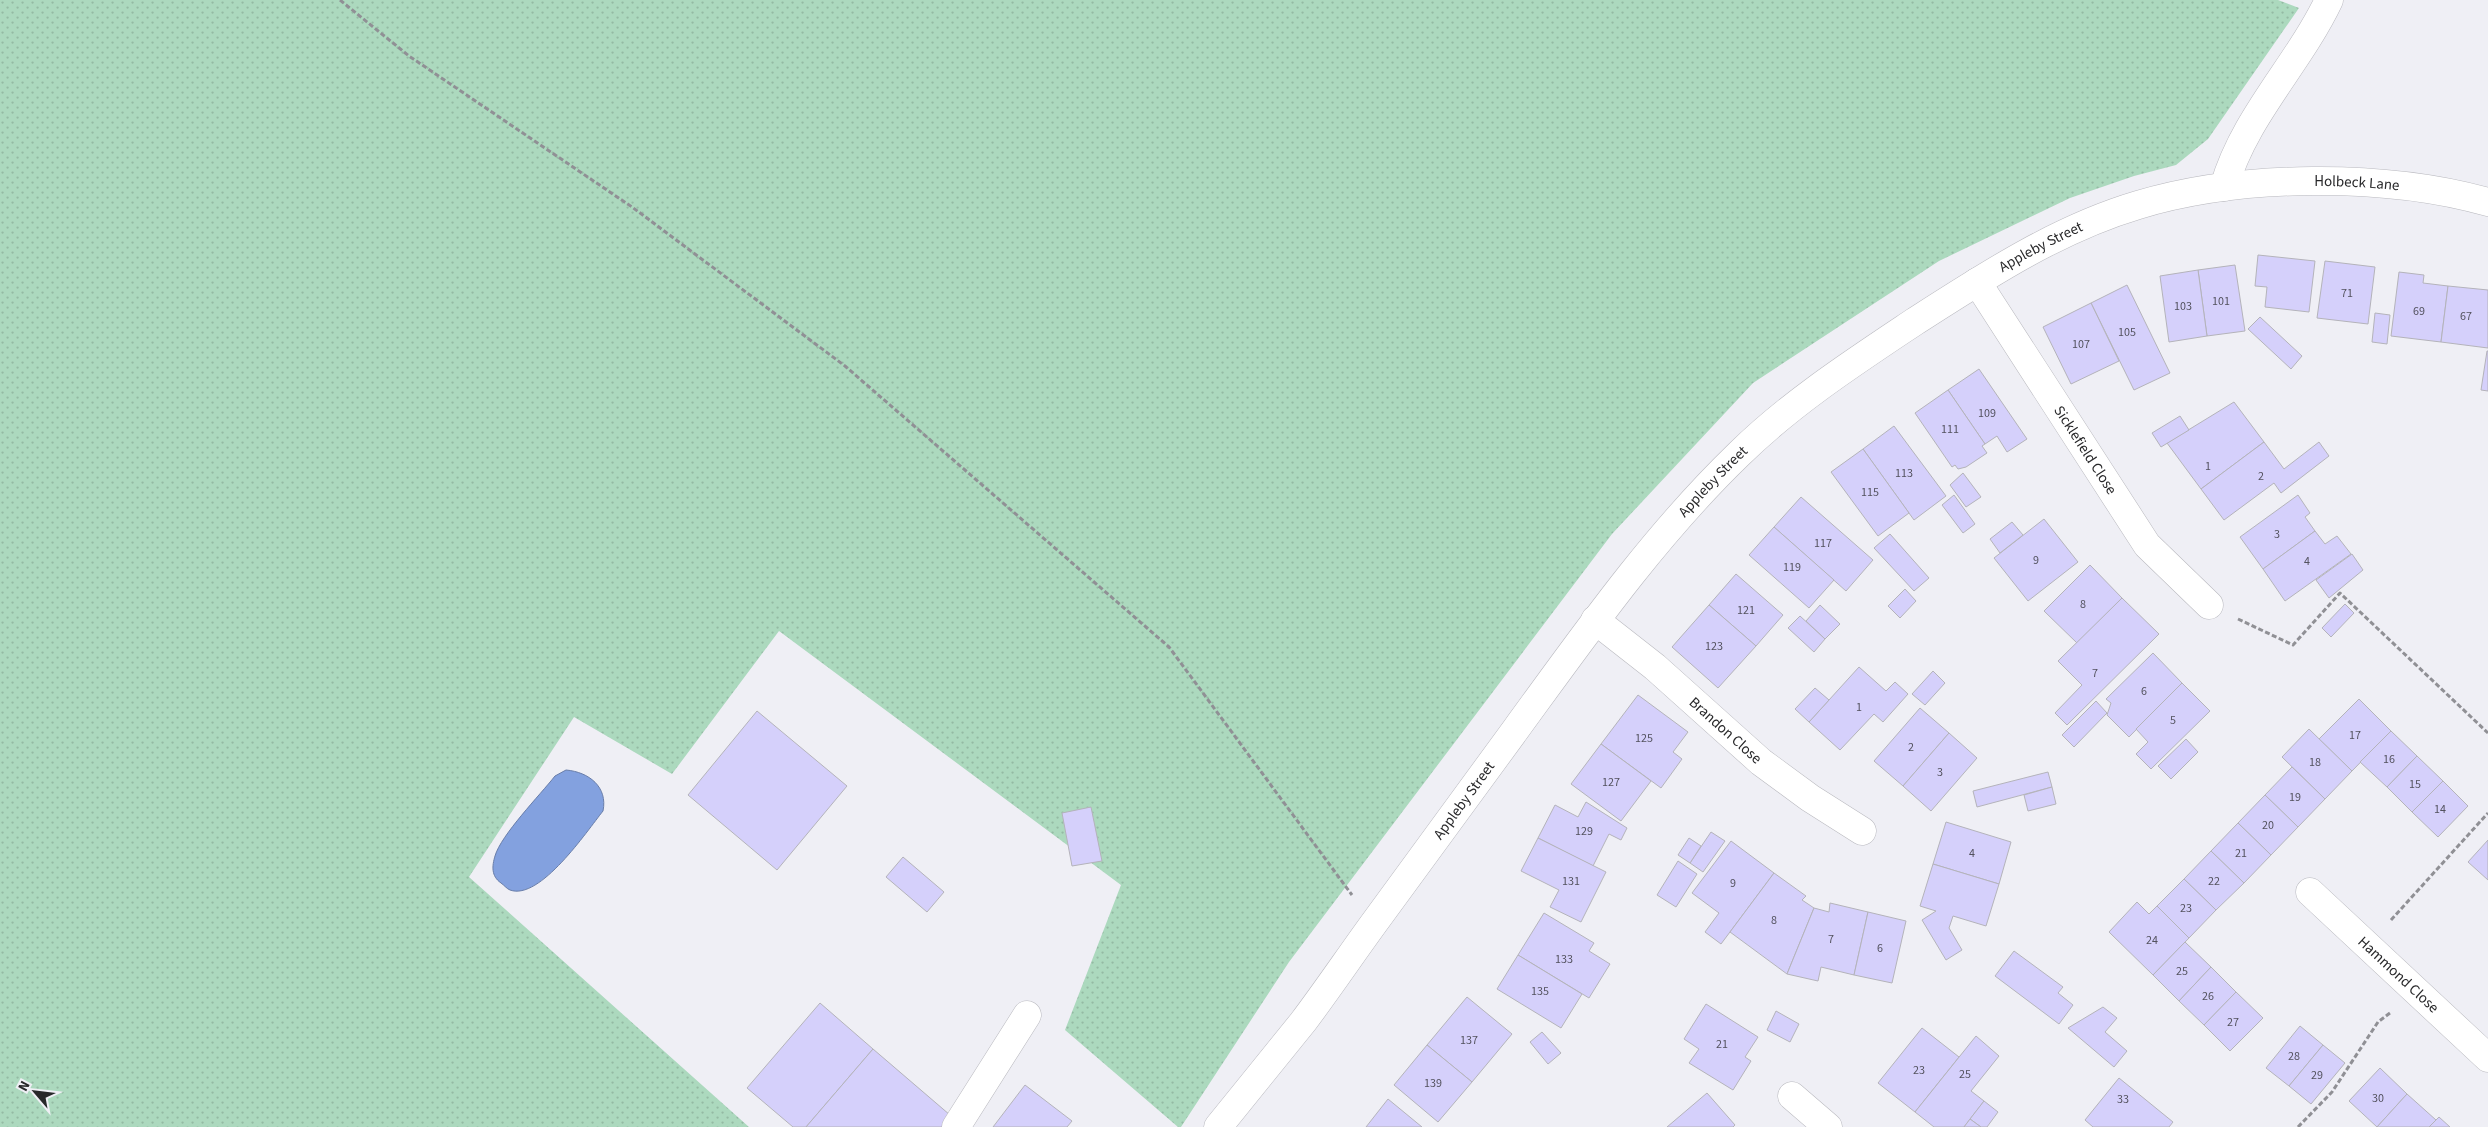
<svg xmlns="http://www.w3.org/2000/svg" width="2488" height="1127" viewBox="0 0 2488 1127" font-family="'Source Sans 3',sans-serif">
  <defs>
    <pattern id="grass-dots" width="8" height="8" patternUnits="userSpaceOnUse" patternTransform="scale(1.25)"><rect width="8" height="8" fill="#acd9be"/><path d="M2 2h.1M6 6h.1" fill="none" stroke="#94baa3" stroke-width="1.8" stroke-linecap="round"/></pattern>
  </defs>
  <rect width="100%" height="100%" fill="#efeff5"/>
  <polygon fill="url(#grass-dots)" points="0,0 2278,0 2299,8 2208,139 2176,165 2134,176 2070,198 1939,261 1753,383 1612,534 1289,962 1181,1127 1178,1127 1065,1030 1121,885 779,631 672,774 574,717 469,877 749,1127 0,1127"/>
  <path fill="#83a1df" stroke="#687da9" d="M566,770C589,772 608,787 603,811C587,831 540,901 510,890C507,889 504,885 501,883C491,876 492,866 495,856C501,835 540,795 555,776Z"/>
  <g fill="#d5d0fb" stroke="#b4b3ba">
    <polygon points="2258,255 2315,261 2309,312 2265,307 2267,287 2255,286"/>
    <polygon points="2325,261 2375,267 2368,324 2317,318"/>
    <polygon points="2235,265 2245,331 2207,336 2198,270"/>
    <polygon points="2198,270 2207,336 2169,342 2160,276"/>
    <polygon points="2399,272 2424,275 2423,283 2448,286 2441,342 2391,336"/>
    <polygon points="2127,285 2170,373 2134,390 2091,303"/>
    <polygon points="2448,286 2488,290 2488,348 2441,342"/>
    <polygon points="2091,303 2119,361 2071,384 2043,327"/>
    <polygon points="2375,313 2390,315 2387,344 2372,342"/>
    <polygon points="2260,317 2302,356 2291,369 2248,329"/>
    <polygon points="2487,351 2488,351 2488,391 2481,390"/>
    <polygon points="1979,369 2027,439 2007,452 1997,436 1985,444 1948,390"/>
    <polygon points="1948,390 1985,444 1982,446 1987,453 1966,467 1958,469 1955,465 1952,467 1915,413"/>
    <polygon points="2234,402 2264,442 2201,489 2167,443"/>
    <polygon points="2180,416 2189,430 2161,447 2152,433"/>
    <polygon points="1894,426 1946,496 1914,520 1863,449"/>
    <polygon points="2264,442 2284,469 2319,442 2329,456 2281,493 2274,483 2224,520 2201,489"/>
    <polygon points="1863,449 1909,513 1878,536 1831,472"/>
    <polygon points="1963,473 1981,497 1966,507 1950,485"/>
    <polygon points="1954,495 1975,524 1963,533 1942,505"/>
    <polygon points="2298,495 2310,513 2305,517 2315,531 2263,569 2240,537"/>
    <polygon points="1801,497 1873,560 1846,591 1774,527"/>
    <polygon points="2044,519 2078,562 2028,601 1994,558"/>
    <polygon points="2012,522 2023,535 2000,553 1990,539"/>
    <polygon points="1774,527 1834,580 1809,608 1749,555"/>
    <polygon points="2315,531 2325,544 2337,536 2351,554 2285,601 2263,569"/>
    <polygon points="1890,534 1929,578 1914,591 1874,548"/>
    <polygon points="2352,554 2363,570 2329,598 2316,580"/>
    <polygon points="2090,565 2122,598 2077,643 2044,611"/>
    <polygon points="1736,574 1783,615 1756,646 1709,605"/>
    <polygon points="1905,589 1916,601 1900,618 1888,606"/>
    <polygon points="2122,598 2159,634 2067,725 2055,713 2082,685 2058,661"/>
    <polygon points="2345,604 2354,613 2331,637 2322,628"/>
    <polygon points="1709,605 1756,646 1718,688 1672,647"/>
    <polygon points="1820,605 1840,624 1825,639 1806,621"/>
    <polygon points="1800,616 1825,639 1814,652 1788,628"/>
    <polygon points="2153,653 2182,683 2129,737 2107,715 2111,703 2106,699"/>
    <polygon points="1859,667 1886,691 1895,682 1908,694 1883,722 1874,714 1840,750 1809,722"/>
    <polygon points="1933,671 1945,683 1925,705 1912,694"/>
    <polygon points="2182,683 2210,711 2151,769 2136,754 2148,742 2136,729"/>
    <polygon points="1815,688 1829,700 1809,722 1795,709"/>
    <polygon points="1638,695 1688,732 1673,752 1682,759 1661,788 1601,744"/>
    <polygon points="2359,699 2391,731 2352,771 2319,739"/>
    <polygon points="2096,701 2107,713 2074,747 2062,735"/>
    <polygon points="1920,708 1949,733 1903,786 1874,761"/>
    <polygon points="757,711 847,786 777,870 688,795"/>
    <polygon points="2309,729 2352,771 2325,799 2282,757"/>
    <polygon points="2391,731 2417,756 2387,787 2360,762"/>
    <polygon points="1949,733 1977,758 1931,811 1903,786"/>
    <polygon points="2186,739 2198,752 2171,779 2158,766"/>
    <polygon points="1601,744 1651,781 1621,821 1571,784"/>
    <polygon points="2417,756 2443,781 2412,812 2387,787"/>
    <polygon points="2292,767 2325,799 2298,827 2265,795"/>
    <polygon points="2048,772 2052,787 1977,807 1973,791"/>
    <polygon points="2443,781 2468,806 2438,837 2412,812"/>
    <polygon points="2052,787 2056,804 2028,811 2024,795"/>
    <polygon points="2265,795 2298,827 2271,855 2238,823"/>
    <polygon points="1586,802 1627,828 1621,840 1609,834 1593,866 1538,838 1555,805 1578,817"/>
    <polygon points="1091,807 1102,861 1072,866 1062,813"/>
    <polygon points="1946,822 2011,842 1999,884 1933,864"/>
    <polygon points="2238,823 2271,855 2244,883 2211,851"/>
    <polygon points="1711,832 1725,841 1703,872 1690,863"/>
    <polygon points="1538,838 1606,872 1581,922 1550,907 1559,890 1521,871"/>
    <polygon points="1689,838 1701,846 1690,863 1678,855"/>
    <polygon points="2488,840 2488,880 2468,862"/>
    <polygon points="1731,841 1774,873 1721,944 1705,932 1719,913 1692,893"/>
    <polygon points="2211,851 2244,883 2216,910 2184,879"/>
    <polygon points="903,857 944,892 927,912 886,877"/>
    <polygon points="1678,861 1697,874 1676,907 1657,895"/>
    <polygon points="1933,864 1999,884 1986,926 1953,916 1949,928 1962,950 1946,960 1922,920 1936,911 1920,906"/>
    <polygon points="1774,873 1806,896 1802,900 1814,908 1787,974 1730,932"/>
    <polygon points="2184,879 2216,910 2189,938 2157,906"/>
    <polygon points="2137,902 2149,914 2157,906 2189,938 2153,975 2109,932"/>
    <polygon points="1830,903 1868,912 1854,975 1821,967 1818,981 1787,974 1814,908 1829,912"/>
    <polygon points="1868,912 1906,921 1892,983 1854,975"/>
    <polygon points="1544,913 1594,943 1589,951 1610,964 1589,998 1518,955"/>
    <polygon points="2185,942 2211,967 2179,1001 2153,975"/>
    <polygon points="2014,951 2063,987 2058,993 2073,1005 2059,1024 1995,976"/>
    <polygon points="1518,955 1582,994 1561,1028 1497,989"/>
    <polygon points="2211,967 2236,992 2204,1025 2179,1001"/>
    <polygon points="2236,992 2263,1018 2230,1051 2204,1025"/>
    <polygon points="1467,997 1512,1034 1472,1082 1427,1045"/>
    <polygon points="820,1003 873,1049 806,1127 793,1127 747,1088"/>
    <polygon points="1706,1004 1758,1037 1745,1057 1751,1061 1733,1090 1689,1063 1699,1049 1684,1039"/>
    <polygon points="2103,1007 2117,1018 2105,1032 2127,1051 2114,1067 2068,1028"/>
    <polygon points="1776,1011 1799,1024 1790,1042 1767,1030"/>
    <polygon points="2300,1026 2323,1045 2289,1086 2266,1068"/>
    <polygon points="1922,1028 1959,1057 1915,1112 1878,1083"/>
    <polygon points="1542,1032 1561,1053 1548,1064 1530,1042"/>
    <polygon points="1976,1036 1999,1056 1971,1091 1984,1101 1964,1127 1934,1127 1915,1112"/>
    <polygon points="1427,1045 1472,1082 1438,1122 1394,1085"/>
    <polygon points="2323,1045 2345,1063 2311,1104 2289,1086"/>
    <polygon points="873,1049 957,1121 952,1127 806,1127"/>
    <polygon points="2380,1068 2407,1094 2377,1127 2349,1101"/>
    <polygon points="2119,1078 2173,1122 2169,1127 2093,1127 2085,1120"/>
    <polygon points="1025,1085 1072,1121 1067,1127 993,1127"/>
    <polygon points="1707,1093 1735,1125 1733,1127 1667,1127"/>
    <polygon points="2407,1094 2436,1120 2429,1127 2377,1127"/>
    <polygon points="1388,1099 1422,1127 1366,1127"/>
    <polygon points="1984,1101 1998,1112 1987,1127 1981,1127 1970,1119"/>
    <polygon points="2439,1117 2450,1127 2429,1127"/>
    <polygon points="1970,1119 1981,1127 1964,1127"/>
  </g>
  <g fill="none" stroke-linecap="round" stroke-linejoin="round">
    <g stroke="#b9b9bf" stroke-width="29">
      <g id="minor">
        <path d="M2224,187C2244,117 2298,65 2329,0"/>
        <path id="s1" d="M1977,282L2147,545L2209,605"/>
        <path id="s2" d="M1595,620L1655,667L1761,762L1810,798L1862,831"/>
        <path id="s3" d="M2310,892L2488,1058"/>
        <polyline points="1792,1096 1828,1127"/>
        <polyline points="956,1127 1027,1015"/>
        <path id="s4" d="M1218,1127C1246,1092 1275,1057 1303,1022C1328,989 1352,953 1377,919C1423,856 1470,792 1516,729C1586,633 1654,536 1739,454C1791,403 1854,362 1914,322C1984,277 2057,229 2138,205C2241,174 2384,173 2488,202"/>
      </g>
    </g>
    <g stroke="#909095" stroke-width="3" stroke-dasharray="5 2.5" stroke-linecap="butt">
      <polyline points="340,0 409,56 632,207 845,366 1169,647 1352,895"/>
      <polyline points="2238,619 2293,645 2340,593 2488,733"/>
      <polyline points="2391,920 2488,813"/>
      <polyline points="2298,1127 2332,1092 2378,1022 2390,1013"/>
    </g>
    <use href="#minor" stroke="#fff" stroke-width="28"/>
  </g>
  <g text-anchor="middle" stroke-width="4.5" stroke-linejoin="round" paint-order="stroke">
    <g font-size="12" fill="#53525e">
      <text x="2347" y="297">71</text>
      <text x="2221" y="305">101</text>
      <text x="2183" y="310">103</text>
      <text x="2419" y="315">69</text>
      <text x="2466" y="320">67</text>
      <text x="2127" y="336">105</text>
      <text x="2081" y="348">107</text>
      <text x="1987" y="417">109</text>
      <text x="1950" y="433">111</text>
      <text x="2208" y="470">1</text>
      <text x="1904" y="477">113</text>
      <text x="2261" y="480">2</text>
      <text x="1870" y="496">115</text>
      <text x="2277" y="538">3</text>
      <text x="1823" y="547">117</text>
      <text x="2036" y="564">9</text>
      <text x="2307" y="565">4</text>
      <text x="1792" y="571">119</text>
      <text x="2083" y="608">8</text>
      <text x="1746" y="614">121</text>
      <text x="1714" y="650">123</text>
      <text x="2095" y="677">7</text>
      <text x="2144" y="695">6</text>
      <text x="1859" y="711">1</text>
      <text x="2173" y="724">5</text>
      <text x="2355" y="739">17</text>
      <text x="1644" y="742">125</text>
      <text x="1911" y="751">2</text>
      <text x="2389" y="763">16</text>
      <text x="2315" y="766">18</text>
      <text x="1940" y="776">3</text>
      <text x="1611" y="786">127</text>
      <text x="2415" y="788">15</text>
      <text x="2295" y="801">19</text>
      <text x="2440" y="813">14</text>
      <text x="2268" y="829">20</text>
      <text x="1584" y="835">129</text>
      <text x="1972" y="857">4</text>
      <text x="2241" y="857">21</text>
      <text x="1571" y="885">131</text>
      <text x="2214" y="885">22</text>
      <text x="1733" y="887">9</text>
      <text x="2186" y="912">23</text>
      <text x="1774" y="924">8</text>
      <text x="1831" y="943">7</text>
      <text x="2152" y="944">24</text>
      <text x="1880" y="952">6</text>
      <text x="1564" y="963">133</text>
      <text x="2182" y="975">25</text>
      <text x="1540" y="995">135</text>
      <text x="2208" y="1000">26</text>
      <text x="2233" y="1026">27</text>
      <text x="1469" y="1044">137</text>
      <text x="1722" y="1048">21</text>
      <text x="2294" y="1060">28</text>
      <text x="1919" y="1074">23</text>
      <text x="1965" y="1078">25</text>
      <text x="2317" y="1079">29</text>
      <text x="1433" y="1087">139</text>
      <text x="2378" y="1102">30</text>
      <text x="2123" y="1103">33</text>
    </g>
    <g font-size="15" fill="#28282a" stroke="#efeff5">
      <text dy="5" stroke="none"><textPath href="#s4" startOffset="1546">Holbeck Lane</textPath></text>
      <text dy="5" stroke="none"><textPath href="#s4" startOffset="1219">Appleby Street</textPath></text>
      <text dy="5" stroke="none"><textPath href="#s1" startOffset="200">Sicklefield Close</textPath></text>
      <text dy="5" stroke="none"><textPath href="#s4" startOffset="814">Appleby Street</textPath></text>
      <text dy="5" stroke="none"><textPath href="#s2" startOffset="171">Brandon Close</textPath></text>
      <text dy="5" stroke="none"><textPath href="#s4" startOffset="409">Appleby Street</textPath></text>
      <text dy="5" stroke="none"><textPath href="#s3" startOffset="121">Hammond Close</textPath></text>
    </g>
  </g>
  <g transform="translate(35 1092) rotate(298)" stroke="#efeff5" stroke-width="4" paint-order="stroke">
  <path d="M0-4L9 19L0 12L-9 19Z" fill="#28282a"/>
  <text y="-8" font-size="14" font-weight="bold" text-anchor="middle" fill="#28282a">N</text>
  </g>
</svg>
